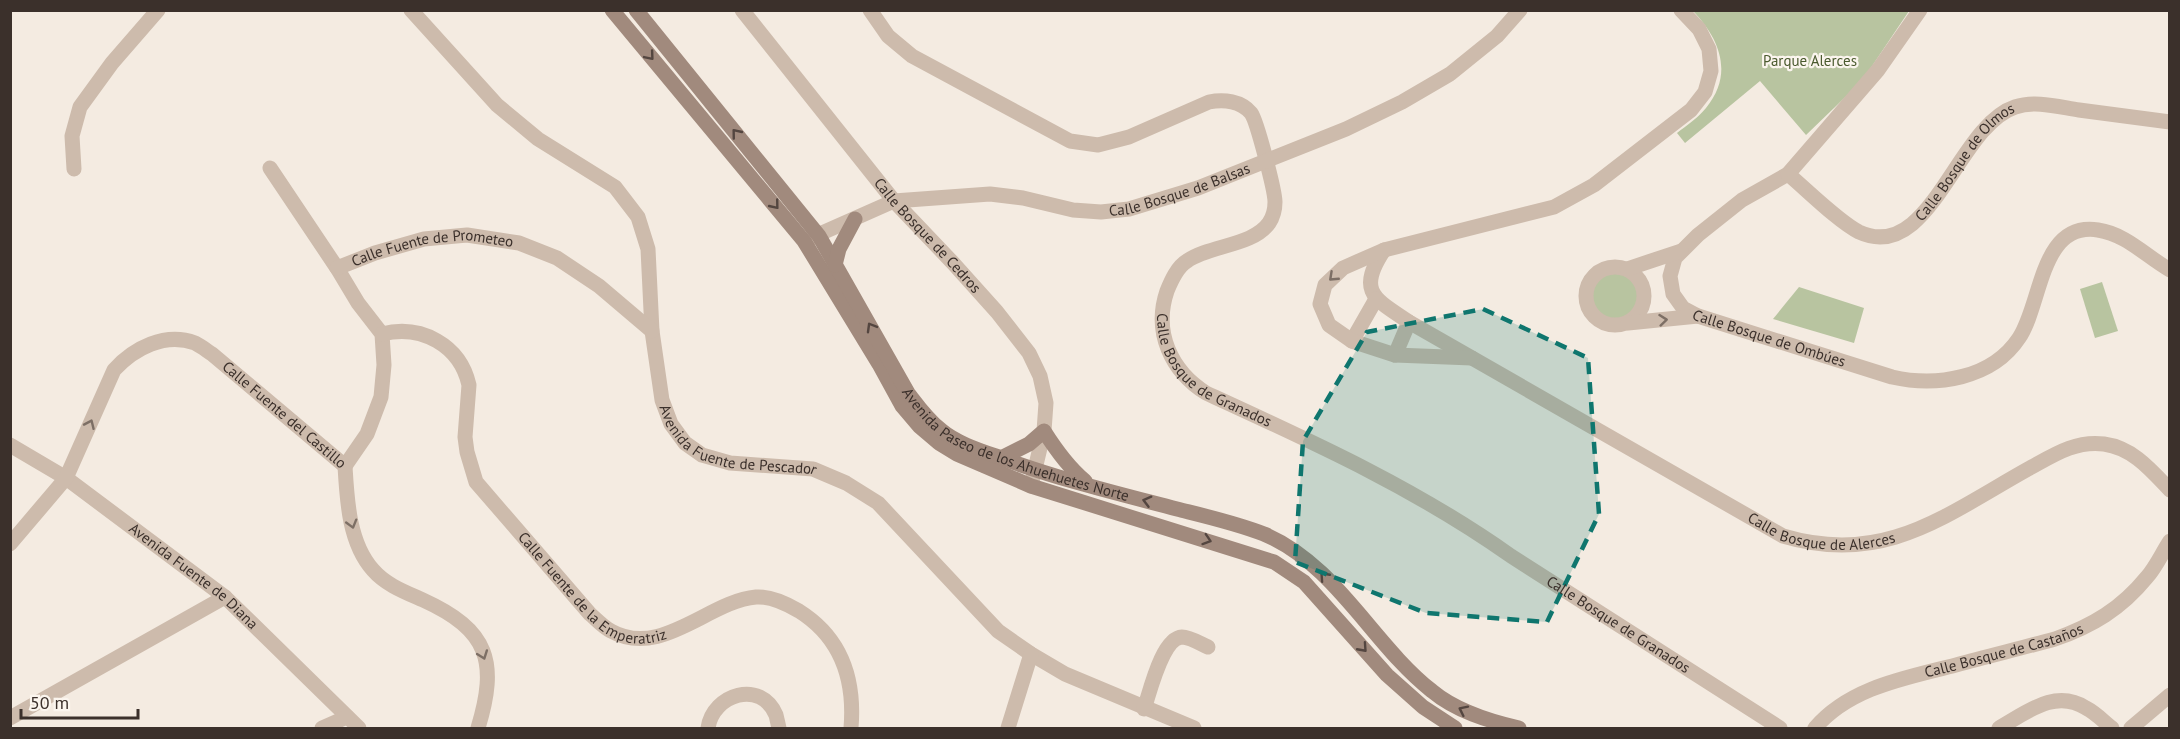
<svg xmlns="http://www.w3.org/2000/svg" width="2180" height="739" viewBox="0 0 2180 739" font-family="'PT Sans',sans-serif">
  <rect width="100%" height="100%" fill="#f4ebe1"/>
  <g fill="#b8c4a0">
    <path d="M1693,11H1909L1862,81L1806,135L1760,81L1685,143L1677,133C1687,125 1698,118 1706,108C1734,74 1720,39 1693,11Z"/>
    <circle cx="1615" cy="296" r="25"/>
    <polygon points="2102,282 2118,331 2095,338 2080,289"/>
    <polygon points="1799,287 1864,308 1854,343 1773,319"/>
  </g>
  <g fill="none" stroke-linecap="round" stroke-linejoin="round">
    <g stroke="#cdbbac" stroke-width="15">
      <path id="s1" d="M411,10L497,105L538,139L615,187L638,217L648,249L652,331L662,400L671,424L685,443L702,455L730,463L813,469L846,483L878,503L998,631L1031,654L1065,674L1194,728"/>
      <path id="s2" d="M742,10L894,201L953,263L997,312L1029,353L1040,376L1046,403L1044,431L1031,486"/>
      <path id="s3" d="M870,10L888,36L912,56L1070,141L1098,145L1129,137L1209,102C1224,99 1241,101 1251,113C1257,121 1275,191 1275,202C1275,209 1273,217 1269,223C1253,246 1210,245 1187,261C1177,267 1171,281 1167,291C1153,332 1171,371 1206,393C1313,442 1415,488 1511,556L1780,728"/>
      <path id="s4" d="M1920,10L1878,70L1788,174L1742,200L1698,235L1675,258L1670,276L1673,294L1683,308L1698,316L1892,377C1936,387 1992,379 2019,338C2042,304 2040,221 2098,230C2126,234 2147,257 2170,270"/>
      <polyline points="270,168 337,268 358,303 382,334 384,365 381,397 367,434 345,466"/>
      <polyline points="74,169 72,136 80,107 112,63 158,10"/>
      <path id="s5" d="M1788,174C1807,190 1839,222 1859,232C1930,265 1957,126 2015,107C2035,100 2059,107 2079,110C2109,114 2139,118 2170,122"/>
      <path id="s6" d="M806,240L894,201L990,194L1023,198L1073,210L1101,212L1129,209L1198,188L1346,129L1402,102L1450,74L1497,36L1520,10"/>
      <path id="s7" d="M1384,250C1356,292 1375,299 1409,322L1783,536C1884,566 1944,516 2028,469C2052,456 2075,440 2104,444C2133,448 2151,470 2170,490"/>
      <circle cx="1615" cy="296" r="29"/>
      <path id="s8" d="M337,268L375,253L424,239L467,235L519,243L557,258L599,286L652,331"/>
      <polyline points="1627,269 1681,251"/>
      <polyline points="1628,323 1698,316"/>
      <path id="s9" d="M382,334C421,324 460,345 469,385L465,437L467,452L476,482L590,614C596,619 603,627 611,631C661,659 709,601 756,597C771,596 787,604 799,611C842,638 855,680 851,728"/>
      <polyline points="1352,341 1376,299"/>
      <polyline points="1395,355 1409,322"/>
      <polyline points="1472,358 1395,355 1352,341 1329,325 1320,304 1325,285 1343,268 1384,250 1554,207 1594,185 1691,110 1705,92 1711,71 1709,49 1699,29 1681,10"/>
      <path id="s10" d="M10,445L66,478L225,597L359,728"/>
      <path id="s11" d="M10,544L66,478L114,370C134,348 165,332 195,343C201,346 206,350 212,354L345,466C347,501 349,543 373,570C386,585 405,592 423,600C489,630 498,662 478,728"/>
      <path d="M1144,709C1150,692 1162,638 1182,637C1190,637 1201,644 1208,647"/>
      <polyline points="10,718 225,597"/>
      <polyline points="322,728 347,717"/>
      <path d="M708,728C713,694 761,679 776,715C777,719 778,724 779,728"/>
      <polyline points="1008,728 1031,654"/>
      <path id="s12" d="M1815,728C1850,687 1906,678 1956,665C1989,656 2022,648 2055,639C2092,626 2121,609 2147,577C2156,567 2162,553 2170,541"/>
      <path d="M1999,728C2026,713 2055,688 2086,708C2096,713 2104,722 2112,728"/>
      <polyline points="2131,728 2170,695"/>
    </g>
    <g stroke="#a18a7d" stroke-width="15">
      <polyline points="612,10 804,241 879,364 902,406 919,426 939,443 957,454 1031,486 1274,562 1304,582 1387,675 1423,707 1455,728"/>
      <path id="s13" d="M636,10L819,236L908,393C918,406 927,419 941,430C959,445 985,452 1007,460C1062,480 1120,494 1177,509C1205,516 1236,523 1264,534C1337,565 1372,644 1432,691C1456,711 1488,721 1519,728"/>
      <polyline points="835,265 839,249 855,219"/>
      <path d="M1001,458L1029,444L1044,431C1056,450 1068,467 1085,481"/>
    </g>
  </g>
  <defs><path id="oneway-chevron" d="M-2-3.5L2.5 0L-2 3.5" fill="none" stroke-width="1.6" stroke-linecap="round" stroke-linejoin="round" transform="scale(1.5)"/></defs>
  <g stroke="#544640">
    <use href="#oneway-chevron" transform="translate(650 56) rotate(50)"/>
    <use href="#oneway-chevron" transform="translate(736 133) rotate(-129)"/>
    <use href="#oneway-chevron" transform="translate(775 205) rotate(51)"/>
    <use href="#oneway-chevron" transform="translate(871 327) rotate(-120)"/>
    <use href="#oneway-chevron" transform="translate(1147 501) rotate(-165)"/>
    <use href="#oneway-chevron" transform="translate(1207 540) rotate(18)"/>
    <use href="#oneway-chevron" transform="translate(1324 576) rotate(-132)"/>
    <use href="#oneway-chevron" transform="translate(1363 648) rotate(48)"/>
    <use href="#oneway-chevron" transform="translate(1463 710) rotate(-154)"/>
  </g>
  <g stroke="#7d6f65">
    <use href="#oneway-chevron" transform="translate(1333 277) rotate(137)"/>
    <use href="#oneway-chevron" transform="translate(1663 320) rotate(-6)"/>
    <use href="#oneway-chevron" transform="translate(90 424) rotate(-66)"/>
    <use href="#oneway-chevron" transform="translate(352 524) rotate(74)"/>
    <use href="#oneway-chevron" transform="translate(483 655) rotate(70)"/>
  </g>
  <path fill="#0f766e" fill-opacity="0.2" stroke="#0f766e" stroke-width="4.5" stroke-dasharray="12 8" stroke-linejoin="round" d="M1483,309L1588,358L1599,514L1547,622L1426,613L1295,562L1303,441L1367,332Z"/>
  <g text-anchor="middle" stroke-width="4.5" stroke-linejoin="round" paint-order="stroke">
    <g font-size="15" fill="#4a5a2e" stroke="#fbf5ee">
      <text x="1810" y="66">Parque Alerces</text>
    </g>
    <g font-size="15" fill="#3b302b" stroke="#fbf5ee">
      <text dy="5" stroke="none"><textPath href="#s5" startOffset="231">Calle Bosque de Olmos</textPath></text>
      <text dy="5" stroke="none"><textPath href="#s6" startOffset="387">Calle Bosque de Balsas</textPath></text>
      <text dy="5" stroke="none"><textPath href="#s2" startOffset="292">Calle Bosque de Cedros</textPath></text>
      <text dy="5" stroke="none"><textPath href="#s8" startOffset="99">Calle Fuente de Prometeo</textPath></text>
      <text dy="5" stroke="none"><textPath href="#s4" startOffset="498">Calle Bosque de Ombúes</textPath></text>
      <text dy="5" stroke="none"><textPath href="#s3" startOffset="784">Calle Bosque de Granados</textPath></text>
      <text dy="5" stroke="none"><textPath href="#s11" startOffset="410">Calle Fuente del Castillo</textPath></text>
      <text dy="5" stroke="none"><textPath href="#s1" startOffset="591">Avenida Fuente de Pescador</textPath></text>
      <text dy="5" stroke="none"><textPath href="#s13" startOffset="594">Avenida Paseo de los Ahuehuetes Norte</textPath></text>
      <text dy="5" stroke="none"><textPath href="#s7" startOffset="561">Calle Bosque de Alerces</textPath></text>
      <text dy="5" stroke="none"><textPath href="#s10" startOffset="226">Avenida Fuente de Diana</textPath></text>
      <text dy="5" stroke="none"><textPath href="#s9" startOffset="375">Calle Fuente de la Emperatriz</textPath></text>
      <text dy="5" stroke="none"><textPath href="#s3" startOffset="1270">Calle Bosque de Granados</textPath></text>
      <text dy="5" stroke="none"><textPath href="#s12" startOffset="207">Calle Bosque de Castaños</textPath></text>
    </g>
  </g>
  <rect width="2180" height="739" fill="none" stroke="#3b302b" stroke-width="24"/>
  <path d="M21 709v9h117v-9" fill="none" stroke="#3b302b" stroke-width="3"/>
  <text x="30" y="709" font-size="18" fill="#3b302b" stroke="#fbf5ee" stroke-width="4.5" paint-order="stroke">50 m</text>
</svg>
